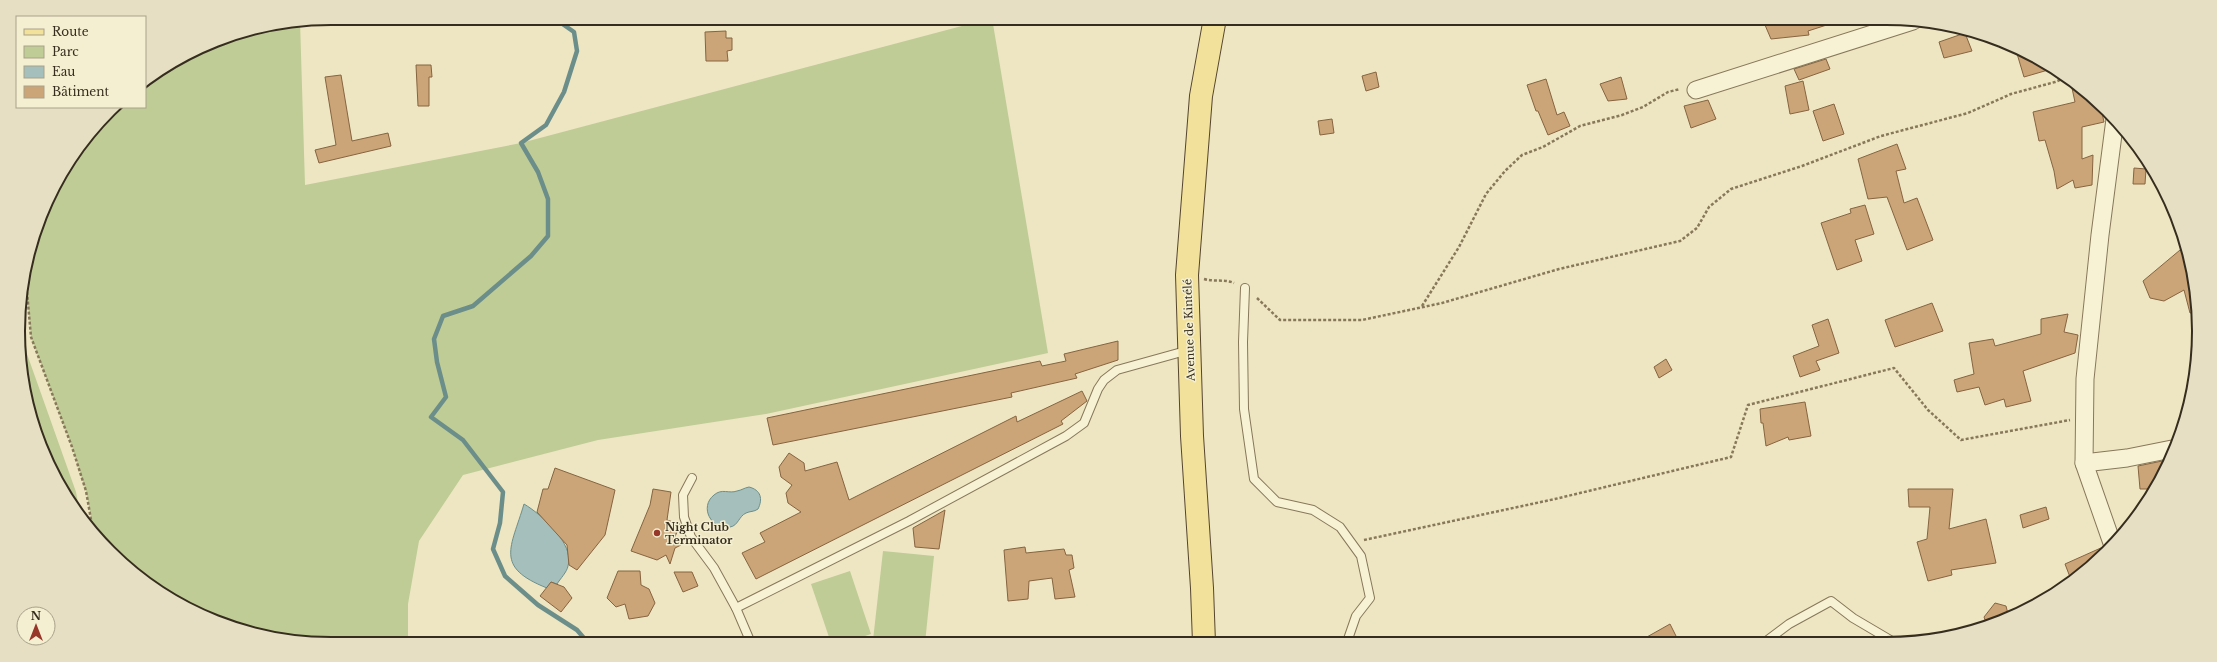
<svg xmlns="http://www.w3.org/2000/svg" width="2217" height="662" viewBox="0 0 2217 662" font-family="'Libre Baskerville',serif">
  <rect width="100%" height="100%" fill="#eee6c2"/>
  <g fill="#bfcc96">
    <polygon points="992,18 1048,353 766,414 598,440 463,475 419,541 408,604 408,644 331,644 270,638 211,620 157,591 94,532 86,491 72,447 31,337 27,292 31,257 50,192 83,140 114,107 145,107 145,83 211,42 270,24 300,21 305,185 521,143"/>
    <path d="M20,318L27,354L76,492L81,519C71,502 59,486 50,469C27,423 18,370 20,318Z"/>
    <polygon points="883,551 934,556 925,643 873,640"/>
    <polygon points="850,571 871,634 844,643 831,643 811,584"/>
  </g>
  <g fill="#a5c0bc" stroke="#6c8e8a">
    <path d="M749,487C761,490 763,499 758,509C754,512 750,511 746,513C739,516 738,526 730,527C711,530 699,507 714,495C722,488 729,494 737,491C742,490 744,488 749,487Z"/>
    <path d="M524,504C541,514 575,544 568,566C567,572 560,579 557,584L551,582L547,588C494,567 511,548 524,504Z"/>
  </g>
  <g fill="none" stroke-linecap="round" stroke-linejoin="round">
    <polyline stroke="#6c8e8a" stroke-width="4.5" points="554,18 574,32 577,51 564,92 546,125 521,143 538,172 548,199 548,236 531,256 473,306 443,316 434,339 437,362 446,397 431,417 463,440 503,492 500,523 493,549 505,576 538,605 577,630 589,644"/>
  </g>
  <g fill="#cba578" stroke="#866440">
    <polygon points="1762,18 1839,18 1839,21 1808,31 1809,35 1771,39"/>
    <polygon points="726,31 726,38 732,38 732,50 727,51 728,61 706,61 705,32"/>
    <polygon points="1965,33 1972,51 1944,58 1939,42"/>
    <polygon points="2015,47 2055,68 2024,77"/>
    <polygon points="1826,59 1830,69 1799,80 1794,69"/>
    <polygon points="416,65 431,65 432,77 429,77 429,106 418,106"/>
    <polygon points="1376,72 1379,87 1366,91 1362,76"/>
    <polygon points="341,75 352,141 388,133 391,146 319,163 315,150 336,145 325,77"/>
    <polygon points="1621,77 1627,99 1608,101 1600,84"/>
    <polygon points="1546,79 1557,115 1564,112 1570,126 1548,135 1538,111 1536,111 1527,85"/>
    <polygon points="2070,79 2100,104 2104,122 2082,127 2082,159 2093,155 2092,185 2075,188 2073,180 2057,189 2054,171 2045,140 2039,141 2033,112 2075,102"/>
    <polygon points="1803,81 1809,110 1790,114 1785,86"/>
    <polygon points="1708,100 1716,119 1691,128 1684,106"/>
    <polygon points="1834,104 1844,134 1823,141 1813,111"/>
    <polygon points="1332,119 1334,133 1320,135 1318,121"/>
    <polygon points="1897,144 1906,169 1896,171 1904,203 1917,198 1933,240 1907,250 1887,197 1868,199 1858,159"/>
    <polygon points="2134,168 2146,169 2145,184 2133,184"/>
    <polygon points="1865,205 1874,234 1855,240 1862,261 1837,270 1821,223 1851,213 1850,209"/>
    <polygon points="2186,245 2193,270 2197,312 2190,313 2184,290 2164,301 2150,298 2143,281"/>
    <polygon points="1932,303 1943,331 1895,347 1885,320"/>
    <polygon points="2068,314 2064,332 2078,335 2075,353 2023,371 2031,401 2006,407 2004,399 1985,405 1979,387 1957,392 1954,380 1974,374 1969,343 1993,339 1995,346 2041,334 2041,319"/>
    <polygon points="1828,319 1839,353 1816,361 1820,370 1800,377 1793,356 1819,346 1812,325"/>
    <polygon points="1118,341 1118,360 1075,374 1077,378 1011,393 1012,397 773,445 767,418 1040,361 1042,366 1066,361 1064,354"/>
    <polygon points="1666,359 1672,370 1659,378 1654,367"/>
    <polygon points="1082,391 1087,401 1061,421 1063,424 756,579 742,553 765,542 760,533 801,512 788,503 786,493 792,485 781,477 779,467 789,453 804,463 805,471 837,462 849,500 1016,416 1017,422"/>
    <polygon points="1805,402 1811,436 1789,440 1788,437 1766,446 1763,423 1761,423 1760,409"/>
    <polygon points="2167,460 2156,489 2140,489 2138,466"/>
    <polygon points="555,468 615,490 605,535 577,570 569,565 567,545 537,512 543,489 548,489"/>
    <polygon points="653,489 671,492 667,520 680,524 673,542 681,545 675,548 670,564 666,555 657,560 631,551 650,505"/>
    <polygon points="1908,489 1953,489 1949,529 1986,519 1996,563 1951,570 1952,575 1928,581 1917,542 1927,539 1930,507 1909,507"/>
    <polygon points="2046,507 2049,519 2023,528 2020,515"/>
    <polygon points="945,510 939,549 915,547 913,528"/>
    <polygon points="1025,547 1026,553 1064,549 1066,555 1072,555 1074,568 1069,570 1075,597 1055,599 1052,578 1029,581 1028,599 1008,601 1004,550"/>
    <polygon points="2103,547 2105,550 2093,566 2070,577 2065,564"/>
    <polygon points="618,571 640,571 641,585 649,589 655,603 648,616 629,619 625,604 616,607 607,598"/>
    <polygon points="674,572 692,572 698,586 683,592"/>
    <polygon points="551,582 564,587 572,598 561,612 540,596"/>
    <polygon points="1995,603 2006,606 2009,618 1987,625 1984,617"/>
    <polygon points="1670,624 1679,642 1638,642"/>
  </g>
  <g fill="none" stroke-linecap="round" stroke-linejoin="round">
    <g stroke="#87785a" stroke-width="10">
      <g id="service">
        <polyline points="1245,288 1243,342 1244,409 1254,479 1277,502 1313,510 1340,527 1361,556 1370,598 1356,616 1347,642"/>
        <polyline points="692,478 683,495 684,517 691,537 714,568 736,608 751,643"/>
        <polyline points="736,608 909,521 1066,436 1084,423 1098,389 1104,380 1117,370 1189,350"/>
        <polyline points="1765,642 1789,624 1831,601 1853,618 1892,641"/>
      </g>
    </g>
    <g stroke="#87785a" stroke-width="19">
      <g id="minor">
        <polyline points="1696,90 1913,21"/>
        <polyline points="2084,463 2127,458 2172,449"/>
        <polyline points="2112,543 2084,463 2085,379 2100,235 2115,119"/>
      </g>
    </g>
    <g stroke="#55452e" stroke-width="24">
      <polyline id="primary" points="1204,643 1202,588 1192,436 1187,275 1201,96 1215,18"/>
    </g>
    <g stroke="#87785a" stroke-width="2.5" stroke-dasharray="3 2" stroke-linecap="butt">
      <polyline points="31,257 27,292 31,337 72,447 86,491 93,531"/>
      <path d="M1204,279C1215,282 1225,279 1234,283"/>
      <polyline points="1257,298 1280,320 1362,320 1442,303 1559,269 1680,241 1697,228 1709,207 1731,189 1802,166 1881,136 1968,113 2011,94 2055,82 2067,77"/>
      <polyline points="1422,306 1459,247 1486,194 1505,171 1522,155 1543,147 1580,126 1622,115 1643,107 1668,92 1680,89"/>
      <polyline points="1364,540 1555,499 1731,457 1748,405 1894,368 1928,410 1961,440 2070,420"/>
    </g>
    <use href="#service" stroke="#f8f2d5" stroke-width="8"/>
    <use href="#minor" stroke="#f8f2d5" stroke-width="17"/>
    <use href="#primary" stroke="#f1e19a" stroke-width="22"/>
  </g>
  <circle fill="#96372a" stroke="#f5efd2" stroke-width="1.5" cx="657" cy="533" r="4"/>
  <g text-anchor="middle" stroke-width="3" stroke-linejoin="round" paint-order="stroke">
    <g font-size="11" fill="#372d1e" stroke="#f5efd2">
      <text transform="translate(1189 330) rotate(-92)" y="4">Avenue de Kintélé</text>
    </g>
    <g font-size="11" font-weight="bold" fill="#372d1e" stroke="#f5efd2" text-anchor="start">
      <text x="665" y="531">Night Club<tspan x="665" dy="13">Terminator</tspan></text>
    </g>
  </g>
  <path d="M0 0H2217V662H0ZM331 25H1886A306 306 0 0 1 2192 331V331A306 306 0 0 1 1886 637H331A306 306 0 0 1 25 331V331A306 306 0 0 1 331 25Z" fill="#e6dfc4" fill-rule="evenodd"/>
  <path fill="none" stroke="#372d1e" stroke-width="2" d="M331 25H1886A306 306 0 0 1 2192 331V331A306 306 0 0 1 1886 637H331A306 306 0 0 1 25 331V331A306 306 0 0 1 331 25Z"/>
  <rect x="16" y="16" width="130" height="92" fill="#f5efd2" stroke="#a9a18a"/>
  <rect x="24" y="29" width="20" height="6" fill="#f1e19a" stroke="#a9a18a"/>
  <text x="52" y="36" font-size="12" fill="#372d1e">Route</text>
  <rect x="24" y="46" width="20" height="12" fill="#bfcc96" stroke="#a9a18a"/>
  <text x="52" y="56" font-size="12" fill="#372d1e">Parc</text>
  <rect x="24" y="66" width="20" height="12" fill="#a5c0bc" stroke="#a9a18a"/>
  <text x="52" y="76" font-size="12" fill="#372d1e">Eau</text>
  <rect x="24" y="86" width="20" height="12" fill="#cba578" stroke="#a9a18a"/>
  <text x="52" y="96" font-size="12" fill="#372d1e">Bâtiment</text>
  <g transform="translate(36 626)"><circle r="19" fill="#f5efd2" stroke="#a9a18a"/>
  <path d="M0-3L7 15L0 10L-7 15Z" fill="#96372a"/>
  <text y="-6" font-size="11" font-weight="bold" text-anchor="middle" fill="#372d1e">N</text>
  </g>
</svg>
